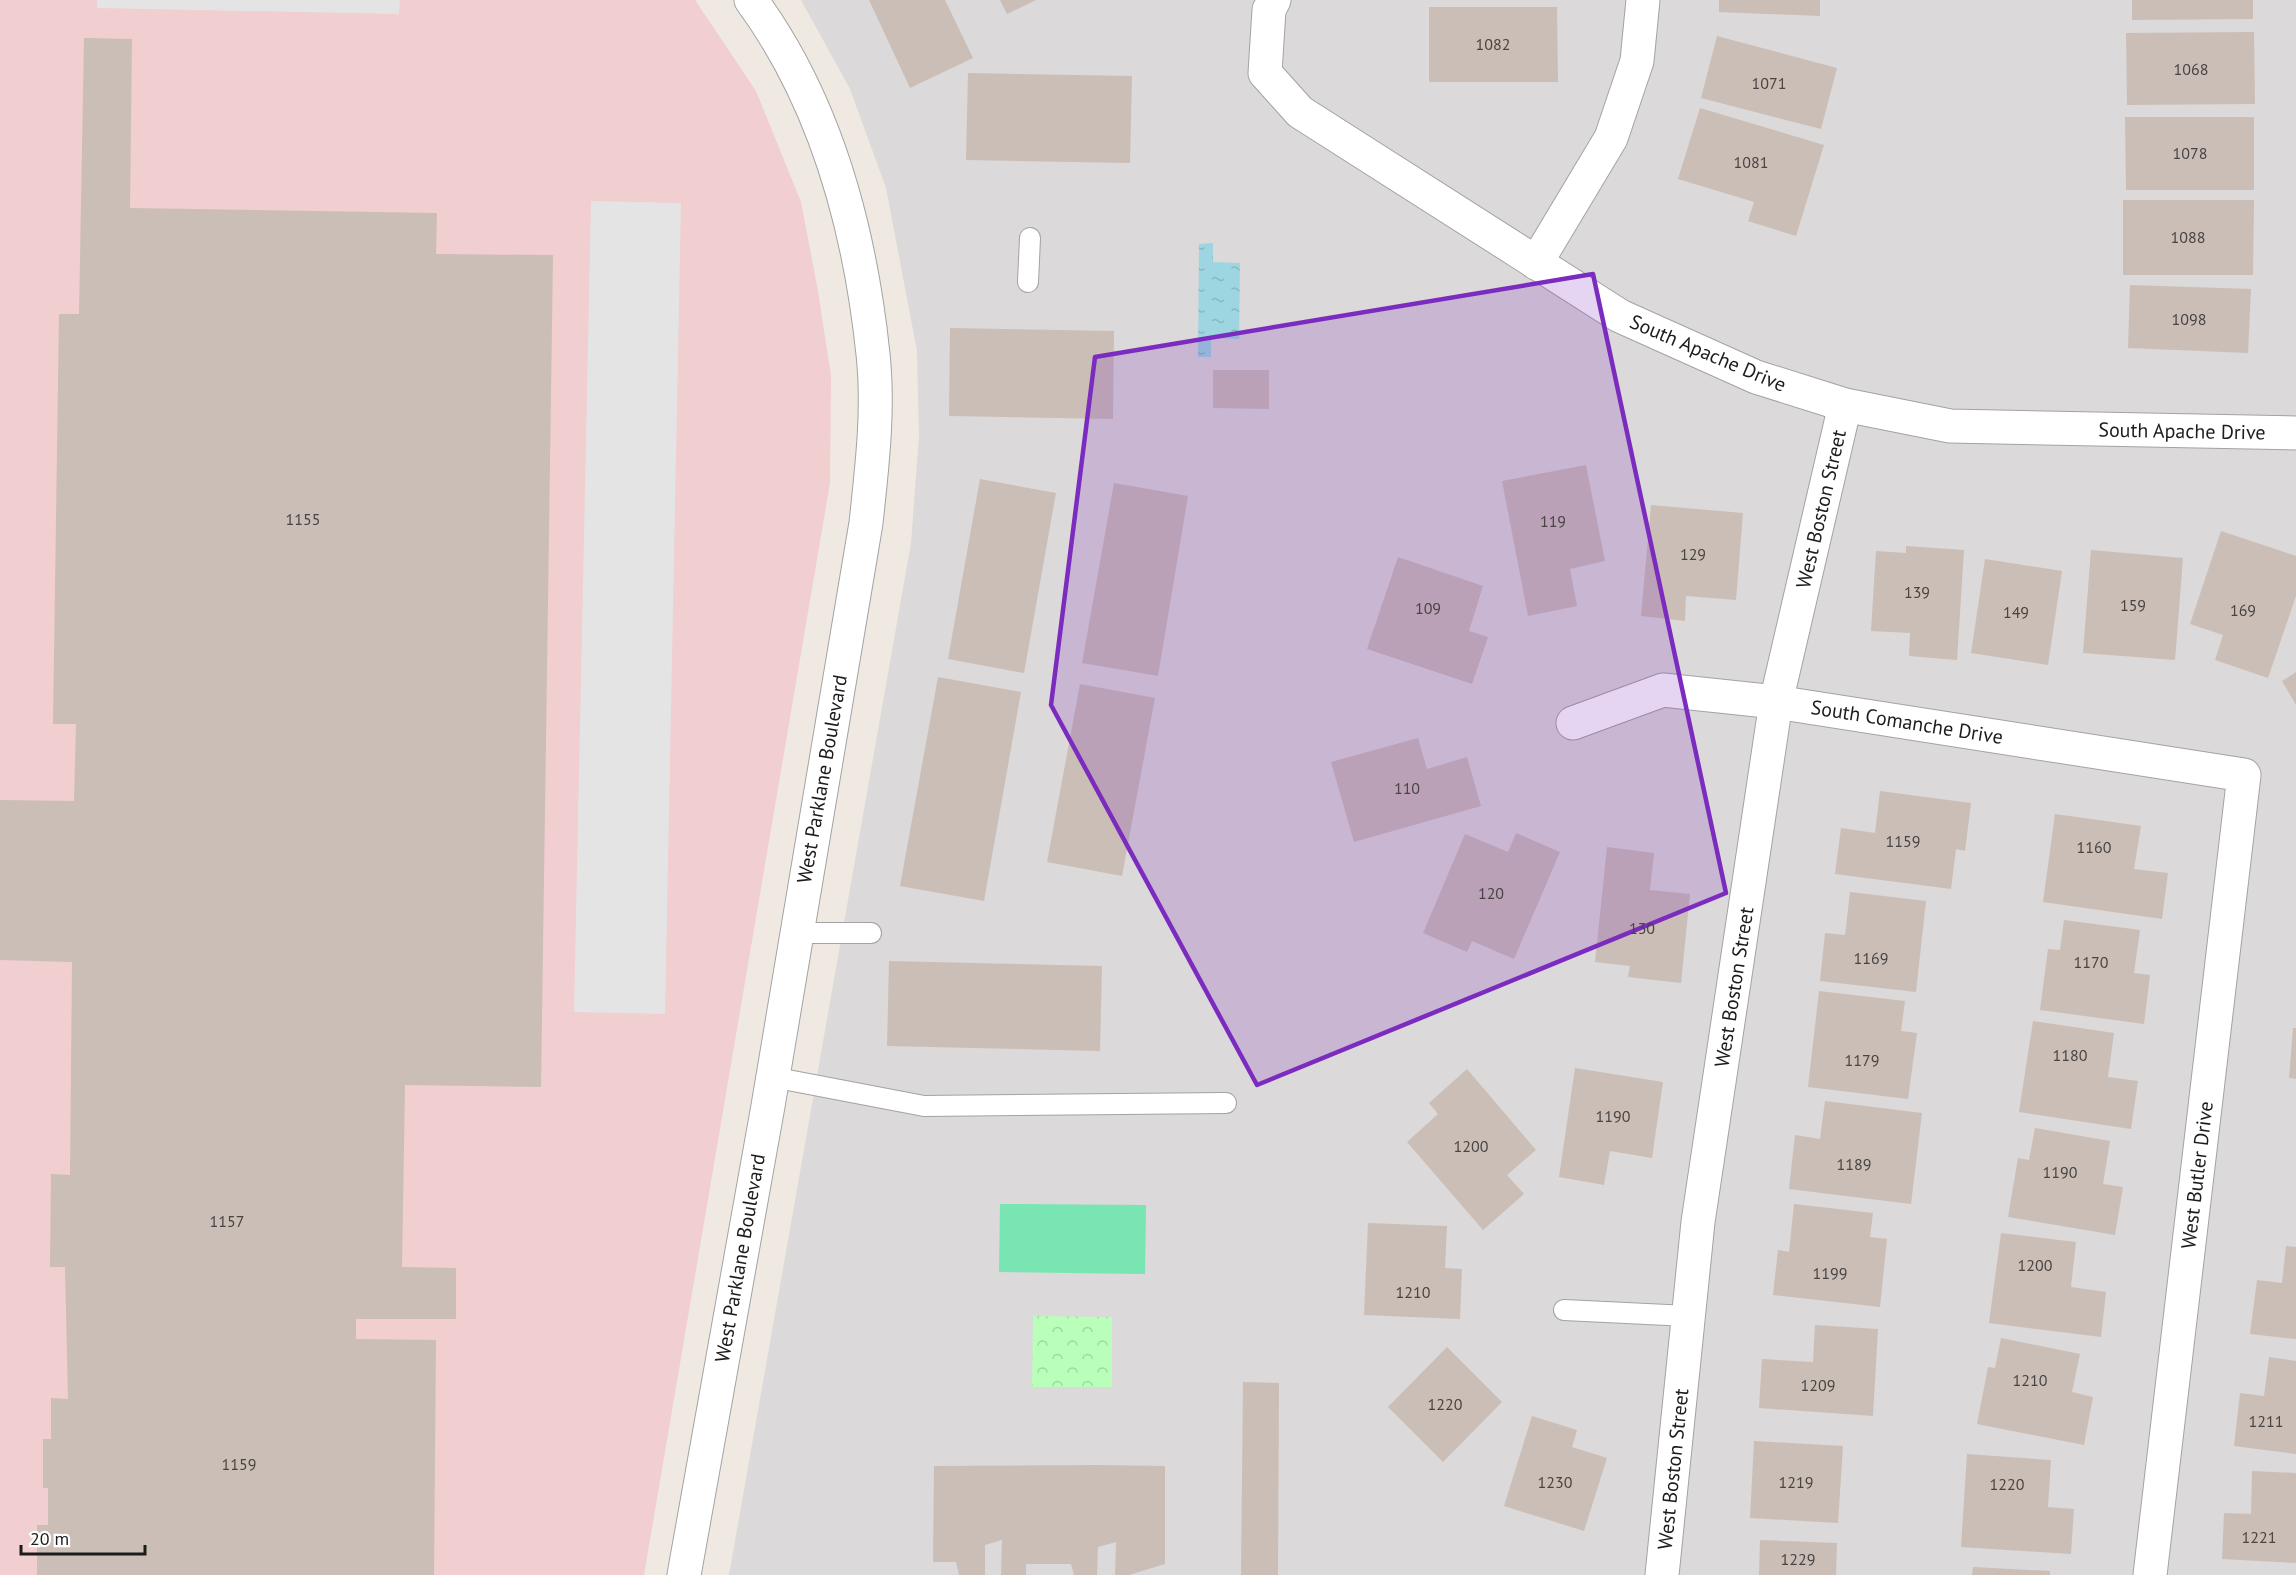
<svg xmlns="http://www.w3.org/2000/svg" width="2296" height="1575" viewBox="0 0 2296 1575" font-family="'PT Sans',sans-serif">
  <defs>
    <pattern id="park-crowns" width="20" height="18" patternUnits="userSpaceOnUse" patternTransform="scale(1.5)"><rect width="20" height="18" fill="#b9feb9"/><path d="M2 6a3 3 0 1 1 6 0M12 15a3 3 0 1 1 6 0" fill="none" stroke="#9ed99e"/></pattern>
    <pattern id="water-ripples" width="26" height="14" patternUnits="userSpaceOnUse" patternTransform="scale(1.5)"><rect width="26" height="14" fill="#9dd6e0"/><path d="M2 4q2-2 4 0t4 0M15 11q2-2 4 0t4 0" fill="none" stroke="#87b7c0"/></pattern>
  </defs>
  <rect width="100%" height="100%" fill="#efe9e1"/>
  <polygon fill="#dbd9d9" points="801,0 2296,0 2296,1575 729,1575 911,543 919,436 917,351 886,188 850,89"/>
  <polygon fill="#f1ced0" points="0,0 695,0 756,91 801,202 818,291 831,376 830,483 644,1575 0,1575"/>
  <polygon fill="url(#park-crowns)" points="1033,1316 1112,1317 1112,1387 1032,1387"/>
  <polygon fill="#78e5b2" points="1000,1204 1146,1205 1145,1274 999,1272"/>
  <g fill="#e4e4e4">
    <polygon points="97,0 400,0 399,14 97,8"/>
    <polygon points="591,201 681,203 665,1014 574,1012"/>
  </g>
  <polygon fill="url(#water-ripples)" points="1213,243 1213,262 1240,263 1239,339 1211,338 1211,357 1198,357 1199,244"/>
  <g fill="#cbbeb7">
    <polygon points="869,0 945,0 973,58 910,88"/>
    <polygon points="1000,0 1036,0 1007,14"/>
    <polygon points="1719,0 1820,0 1820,16 1719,12"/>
    <polygon points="2132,0 2253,0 2253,19 2132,20"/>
    <polygon points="1429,7 1557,7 1558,82 1429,82"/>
    <polygon points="2254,32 2255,104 2127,105 2126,33"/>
    <polygon points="1717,36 1837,68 1821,129 1701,98"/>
    <polygon points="84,38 132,39 130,208 437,213 436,254 553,255 541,1087 405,1085 402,1267 456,1268 456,1319 356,1319 356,1339 436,1340 434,1575 37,1575 37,1525 48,1525 48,1488 43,1488 43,1439 51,1439 51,1398 68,1399 65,1267 50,1267 51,1174 70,1175 72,962 0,960 0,800 74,801 76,724 53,724 59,314 79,314"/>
    <polygon points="968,73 1132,76 1130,163 966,160"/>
    <polygon points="1700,108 1824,145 1796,236 1748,221 1754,202 1678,179"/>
    <polygon points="2125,117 2254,117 2254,190 2126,190"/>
    <polygon points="2123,200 2254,200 2253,275 2123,275"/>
    <polygon points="2130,285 2251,289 2248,353 2128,348"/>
    <polygon points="950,328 1114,331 1113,419 949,416"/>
    <polygon points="1213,370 1269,370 1269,409 1213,408"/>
    <polygon points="1586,465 1605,561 1570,569 1577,606 1528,616 1502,481"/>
    <polygon points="980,479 1056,493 1024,673 948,659"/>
    <polygon points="1114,483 1188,496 1158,676 1082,663"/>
    <polygon points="1651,505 1743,513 1736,600 1686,596 1685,621 1641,616"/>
    <polygon points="2221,531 2296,556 2296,596 2268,678 2215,660 2223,635 2190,624"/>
    <polygon points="1906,546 1964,550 1957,660 1909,656 1910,633 1871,631 1876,551 1906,553"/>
    <polygon points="2091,550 2183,558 2175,660 2083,653"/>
    <polygon points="1398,557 1483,586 1469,631 1488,637 1472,684 1367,649"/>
    <polygon points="1985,559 2062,571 2048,665 1971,653"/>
    <polygon points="2296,672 2296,705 2282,681"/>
    <polygon points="938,677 1021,692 984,901 900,886"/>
    <polygon points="1080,684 1155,698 1122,876 1047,862"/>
    <polygon points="1418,738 1427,769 1467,757 1481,806 1354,842 1331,762"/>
    <polygon points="1880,791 1971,803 1965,851 1956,849 1951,889 1835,874 1841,828 1875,833"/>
    <polygon points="2055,814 2141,826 2134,869 2168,873 2162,919 2043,902"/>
    <polygon points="1516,833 1560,852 1514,959 1472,941 1467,952 1423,933 1465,834 1508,852"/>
    <polygon points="1607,847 1654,853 1650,890 1690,894 1681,983 1628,977 1630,966 1595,962"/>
    <polygon points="1850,892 1926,901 1916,992 1820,981 1825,933 1845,935"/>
    <polygon points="2064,920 2140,930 2134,973 2150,975 2144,1024 2040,1010 2048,949 2060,950"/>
    <polygon points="889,961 1102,966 1100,1051 887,1046"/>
    <polygon points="1819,991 1905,1001 1901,1031 1917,1033 1908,1099 1808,1087"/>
    <polygon points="2033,1021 2114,1033 2108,1077 2138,1081 2131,1129 2019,1112"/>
    <polygon points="2293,1028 2296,1028 2296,1079 2289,1078"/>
    <polygon points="1575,1068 1663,1082 1652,1158 1610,1151 1604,1185 1559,1177"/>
    <polygon points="1467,1069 1536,1150 1507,1175 1524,1194 1483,1230 1407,1142 1438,1114 1429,1103"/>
    <polygon points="1825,1101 1922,1113 1911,1204 1789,1189 1795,1135 1820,1139"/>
    <polygon points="2035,1128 2110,1141 2103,1184 2123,1187 2115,1235 2008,1217 2018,1158 2029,1160"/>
    <polygon points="1794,1204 1873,1213 1870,1237 1887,1239 1880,1307 1773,1295 1778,1250 1789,1252"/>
    <polygon points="1368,1223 1447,1226 1445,1268 1462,1269 1460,1319 1364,1315"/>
    <polygon points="2001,1233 2076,1242 2071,1287 2106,1292 2101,1337 1989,1323"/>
    <polygon points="2286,1246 2296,1247 2296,1339 2250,1334 2257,1280 2282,1283"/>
    <polygon points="1815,1325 1878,1329 1873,1416 1759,1408 1762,1359 1813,1362"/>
    <polygon points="2001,1338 2080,1354 2072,1392 2093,1397 2084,1445 1977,1424 1988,1367 1995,1368"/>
    <polygon points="1447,1347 1502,1402 1443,1462 1388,1407"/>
    <polygon points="2269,1357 2296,1361 2296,1454 2234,1446 2240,1393 2264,1396"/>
    <polygon points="1243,1382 1279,1383 1278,1575 1241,1575"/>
    <polygon points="1532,1416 1577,1430 1572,1447 1607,1458 1584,1531 1504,1506"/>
    <polygon points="1754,1441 1843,1446 1838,1523 1750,1518"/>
    <polygon points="1967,1454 2051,1460 2048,1507 2074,1509 2071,1554 1961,1547"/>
    <polygon points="1098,1465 1165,1466 1165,1564 1129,1575 1115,1575 1116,1542 1098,1547 1097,1575 1074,1575 1071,1564 1026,1564 1026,1575 1001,1575 1002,1540 985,1545 985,1575 959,1575 956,1562 933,1562 934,1466"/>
    <polygon points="2252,1471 2296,1473 2296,1563 2222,1559 2224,1513 2251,1514"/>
    <polygon points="1760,1540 1837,1543 1836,1575 1759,1575"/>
    <polygon points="1973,1567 2050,1571 2050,1575 1972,1575"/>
  </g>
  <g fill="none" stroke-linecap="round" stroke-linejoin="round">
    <g stroke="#a3a3a3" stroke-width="22">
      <g id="lane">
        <polyline points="1028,282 1030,238"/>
        <polyline points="796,933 871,933"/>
        <polyline points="772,1077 924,1106 1226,1103"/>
        <polyline points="1564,1310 1688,1316"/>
      </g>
    </g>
    <g stroke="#a3a3a3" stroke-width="35">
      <g id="street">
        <polyline points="1274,0 1269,10 1265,73 1300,112 1620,316 1756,377 1845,405 1950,426 2296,433"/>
        <polyline points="1536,263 1611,138 1637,61 1643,0"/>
        <polyline points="1573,723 1663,690 1776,702 2244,775 2150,1575"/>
        <path d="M684,1575L768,1106L866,523C872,467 879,410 873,354C860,230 826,102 751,0"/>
        <polyline points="1662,1575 1698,1222 1776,702 1845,405"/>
      </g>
    </g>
    <use href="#lane" stroke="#fff" stroke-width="20"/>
    <use href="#street" stroke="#fff" stroke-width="33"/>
  </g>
  <path fill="#7b2cbf" fill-opacity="0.2" stroke="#7b2cbf" stroke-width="4.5" stroke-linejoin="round" d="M1593,274L1726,893L1257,1085L1051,705L1095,357Z"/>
  <g text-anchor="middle" stroke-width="5" stroke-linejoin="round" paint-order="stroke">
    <g font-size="16" fill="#484443">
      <text x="1493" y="50">1082</text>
      <text x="2191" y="75">1068</text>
      <text x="1769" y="89">1071</text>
      <text x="2190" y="159">1078</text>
      <text x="1751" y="168">1081</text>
      <text x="2188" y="243">1088</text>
      <text x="2189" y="325">1098</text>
      <text x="303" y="525">1155</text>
      <text x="1553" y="527">119</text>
      <text x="1693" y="560">129</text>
      <text x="1917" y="598">139</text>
      <text x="2133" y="611">159</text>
      <text x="1428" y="614">109</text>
      <text x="2243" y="616">169</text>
      <text x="2016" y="618">149</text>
      <text x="1407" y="794">110</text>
      <text x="1903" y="847">1159</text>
      <text x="2094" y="853">1160</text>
      <text x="1491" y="899">120</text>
      <text x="1642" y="934">130</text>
      <text x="1871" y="964">1169</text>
      <text x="2091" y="968">1170</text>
      <text x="2070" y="1061">1180</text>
      <text x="1862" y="1066">1179</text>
      <text x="1613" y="1122">1190</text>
      <text x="1471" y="1152">1200</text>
      <text x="1854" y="1170">1189</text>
      <text x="2060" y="1178">1190</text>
      <text x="227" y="1227">1157</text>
      <text x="2035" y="1271">1200</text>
      <text x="1830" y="1279">1199</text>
      <text x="1413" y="1298">1210</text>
      <text x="2030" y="1386">1210</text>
      <text x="1818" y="1391">1209</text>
      <text x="1445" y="1410">1220</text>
      <text x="2266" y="1427">1211</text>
      <text x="239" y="1470">1159</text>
      <text x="1555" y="1488">1230</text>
      <text x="1796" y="1488">1219</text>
      <text x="2007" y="1490">1220</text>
      <text x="2259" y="1543">1221</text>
      <text x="1798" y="1565">1229</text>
    </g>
    <g font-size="20" fill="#1c1c1c" stroke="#fff">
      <text transform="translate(1708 353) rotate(23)" y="7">South Apache Drive</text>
      <text transform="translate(2182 431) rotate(1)" y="7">South Apache Drive</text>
      <text transform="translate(1821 509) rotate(-77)" y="7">West Boston Street</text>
      <text transform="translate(1907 722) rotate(9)" y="7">South Comanche Drive</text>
      <text transform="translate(822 779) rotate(-80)" y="7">West Parklane Boulevard</text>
      <text transform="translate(1734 987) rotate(-81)" y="7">West Boston Street</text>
      <text transform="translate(2197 1175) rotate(-83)" y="7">West Butler Drive</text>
      <text transform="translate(740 1258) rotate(-80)" y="7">West Parklane Boulevard</text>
      <text transform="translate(1673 1469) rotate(-84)" y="7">West Boston Street</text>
    </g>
  </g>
  <path d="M21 1545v9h124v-9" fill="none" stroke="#1c1c1c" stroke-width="3"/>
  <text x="30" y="1545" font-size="18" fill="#1c1c1c" stroke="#ffffff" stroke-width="4.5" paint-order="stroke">20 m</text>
</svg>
